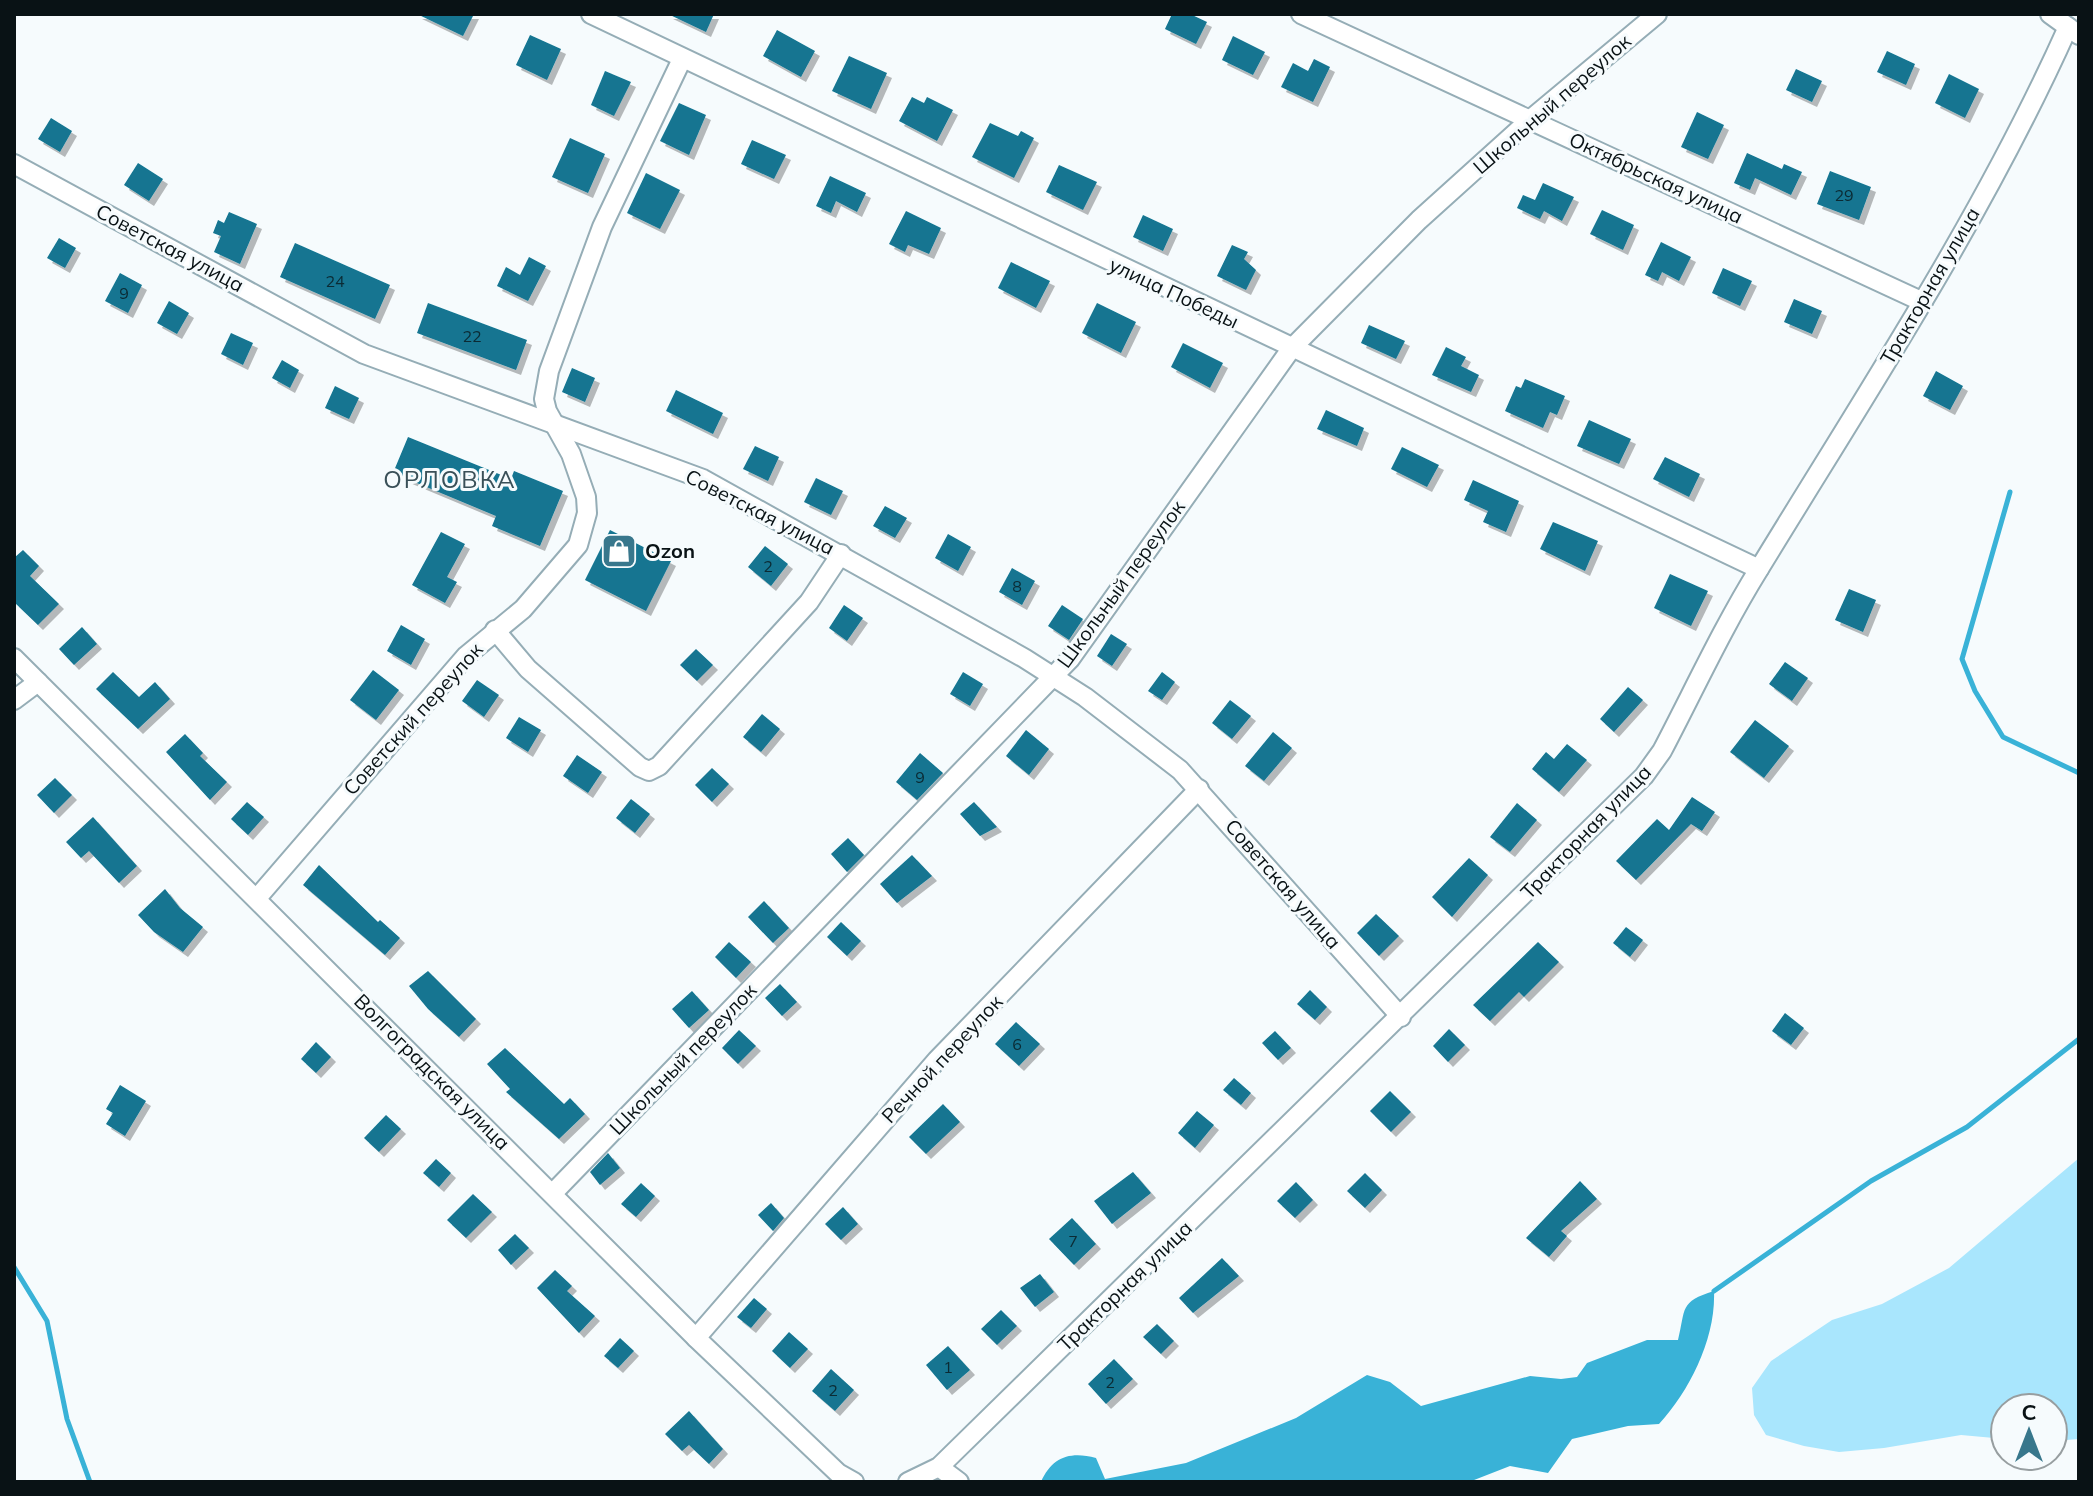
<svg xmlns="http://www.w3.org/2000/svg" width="2093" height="1496" viewBox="0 0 2093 1496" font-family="Mulish,sans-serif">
  <defs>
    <filter id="shadow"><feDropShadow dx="5" dy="5" stdDeviation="0" flood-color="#0004"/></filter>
  </defs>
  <rect width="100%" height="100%" fill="#f6fbfd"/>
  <polygon fill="#a9e6fd" points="2079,1158 2079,1439 2053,1441 2053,1408 2005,1408 2005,1439 1961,1435 1884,1448 1839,1452 1804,1446 1766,1435 1754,1415 1752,1388 1771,1361 1832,1320 1882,1304 1949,1268"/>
  <path fill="#39b2d7" d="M1714,1291C1716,1338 1690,1390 1659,1424L1628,1426L1572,1439L1548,1473L1510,1466L1469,1482H1041C1052,1457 1070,1451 1096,1458L1105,1479L1186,1463L1296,1418L1367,1375L1390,1382L1421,1406L1530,1376L1561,1379L1577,1377L1587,1363L1647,1340H1678C1686,1308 1679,1302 1714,1291Z"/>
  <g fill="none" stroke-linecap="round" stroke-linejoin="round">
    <g stroke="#39b2d7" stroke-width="5">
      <polyline points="2010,492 1962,659 1975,691 2003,737 2079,773"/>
      <polyline points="14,1267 47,1321 67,1419 90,1482"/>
      <polyline points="1714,1291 1871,1181 1967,1127 2079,1039"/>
    </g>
  </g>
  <g fill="#127591" filter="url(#shadow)">
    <polygon points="417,14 474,14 463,36"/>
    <polygon points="668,14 714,14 706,32"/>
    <polygon points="1172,14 1190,14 1207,22 1196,44 1165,29"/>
    <polygon points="777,30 815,51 801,77 763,56"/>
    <polygon points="530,35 561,49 547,80 516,65"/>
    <polygon points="1233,36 1265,52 1253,75 1222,60"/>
    <polygon points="1887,51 1915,64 1906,85 1877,72"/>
    <polygon points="849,56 887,73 871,109 832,91"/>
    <polygon points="1314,59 1330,67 1313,102 1281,87 1293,63 1308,71"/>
    <polygon points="1796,69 1822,81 1812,102 1786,90"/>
    <polygon points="605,71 631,82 614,116 591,105"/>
    <polygon points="1949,74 1979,89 1965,118 1935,103"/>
    <polygon points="912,97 924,103 927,97 953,110 937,141 899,121"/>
    <polygon points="679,103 706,115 689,155 660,141"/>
    <polygon points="1697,112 1724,125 1708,159 1681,147"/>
    <polygon points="51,118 72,131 60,152 38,139"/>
    <polygon points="990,123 1018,136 1021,131 1034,138 1014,178 972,157"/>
    <polygon points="570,138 605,154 588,193 552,177"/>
    <polygon points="752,140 786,155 774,179 741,164"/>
    <polygon points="1747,153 1782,169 1784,164 1802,172 1791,195 1755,178 1750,190 1734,183"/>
    <polygon points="138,163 163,179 149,201 124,185"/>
    <polygon points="1059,165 1097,182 1083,210 1046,192"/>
    <polygon points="1830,171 1871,187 1859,220 1817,204"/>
    <polygon points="646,173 680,190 660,229 627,213"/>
    <polygon points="830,176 866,193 857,212 836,201 831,213 816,206"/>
    <polygon points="1543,183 1574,197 1562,221 1544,211 1540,219 1517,208 1523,195 1535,200"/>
    <polygon points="1602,210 1634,225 1623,250 1590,234"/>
    <polygon points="906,211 941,228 929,254 908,245 905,252 889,244"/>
    <polygon points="229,212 257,224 240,264 214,252 221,236 213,233 218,220 224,223"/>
    <polygon points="1143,215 1173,229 1163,251 1133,237"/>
    <polygon points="59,238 76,248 65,268 47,258"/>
    <polygon points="1661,242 1691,257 1679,281 1662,272 1658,281 1645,275"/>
    <polygon points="295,243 390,285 375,319 280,277"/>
    <polygon points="1232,245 1248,252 1244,259 1256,270 1246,290 1217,276"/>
    <polygon points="529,257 546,266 528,301 497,286 506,267 520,275"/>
    <polygon points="1011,262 1050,281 1036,308 998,288"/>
    <polygon points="1723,268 1752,281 1740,306 1712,293"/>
    <polygon points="120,273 142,285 128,313 105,301"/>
    <polygon points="1794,299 1822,311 1812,334 1784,322"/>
    <polygon points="169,301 189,313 177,334 157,323"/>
    <polygon points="428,303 527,340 516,370 417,333"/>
    <polygon points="1097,303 1136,322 1121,353 1082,333"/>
    <polygon points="1369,325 1405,341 1396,359 1361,343"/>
    <polygon points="231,333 253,343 243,365 221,354"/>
    <polygon points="1183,343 1223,363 1210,388 1171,367"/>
    <polygon points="1446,347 1466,357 1461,366 1479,375 1471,392 1432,375"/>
    <polygon points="282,360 299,370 290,388 272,378"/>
    <polygon points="572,368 595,378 585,402 562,392"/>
    <polygon points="1936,371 1963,386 1950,410 1923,396"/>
    <polygon points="1525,379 1565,396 1557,415 1550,412 1543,428 1505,411 1516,386 1521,388"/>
    <polygon points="335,386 359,398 349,419 325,408"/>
    <polygon points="676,390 723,413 713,434 666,411"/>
    <polygon points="1326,410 1364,428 1357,446 1317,429"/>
    <polygon points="1589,420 1631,439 1619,464 1577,446"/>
    <polygon points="408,437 511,479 514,471 563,491 540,546 492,526 496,516 393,473"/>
    <polygon points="755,446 779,457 768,481 743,469"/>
    <polygon points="1402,447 1439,465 1427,487 1391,469"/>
    <polygon points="1665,457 1700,474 1689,497 1653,479"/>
    <polygon points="816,478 843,491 831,515 804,502"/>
    <polygon points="1473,480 1519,501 1506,532 1483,522 1488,511 1464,500"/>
    <polygon points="885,506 907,518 895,538 873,526"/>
    <polygon points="1553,522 1598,541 1585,571 1540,549"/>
    <polygon points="610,530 671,561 646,611 585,580"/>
    <polygon points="441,532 465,544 447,577 457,582 445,603 412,585"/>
    <polygon points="948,534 971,547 958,571 935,558"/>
    <polygon points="765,546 788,564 771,586 748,567"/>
    <polygon points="23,550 39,566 30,576 59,604 38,625 14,602 14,558"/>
    <polygon points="1012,568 1035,581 1022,605 999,592"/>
    <polygon points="1670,574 1708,591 1691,626 1654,608"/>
    <polygon points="1849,589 1876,600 1863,632 1835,620"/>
    <polygon points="844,605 863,618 847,641 829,628"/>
    <polygon points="1062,605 1083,619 1069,640 1048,626"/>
    <polygon points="401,625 425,639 411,665 387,651"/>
    <polygon points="82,627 97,644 74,665 59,649"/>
    <polygon points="1111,634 1127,644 1112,666 1097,656"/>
    <polygon points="696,649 713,665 697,681 680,665"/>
    <polygon points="1785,662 1808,678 1792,701 1769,684"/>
    <polygon points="373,670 399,690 376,720 350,700"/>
    <polygon points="113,672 139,697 155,682 170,699 138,729 96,689"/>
    <polygon points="963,672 983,684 970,706 950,694"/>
    <polygon points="1162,672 1175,682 1162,700 1148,691"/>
    <polygon points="477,680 499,695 484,717 462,701"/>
    <polygon points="1628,687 1643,700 1614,732 1600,719"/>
    <polygon points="1230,700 1251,716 1232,739 1212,723"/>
    <polygon points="762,714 780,729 761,752 743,737"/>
    <polygon points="519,717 541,730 528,752 506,738"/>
    <polygon points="1755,720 1789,746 1764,778 1730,752"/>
    <polygon points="1026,730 1049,749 1029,775 1006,756"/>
    <polygon points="1273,732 1292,748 1264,781 1245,766"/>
    <polygon points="185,734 203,753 200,756 227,782 210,800 166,752"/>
    <polygon points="1567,744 1587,760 1559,792 1532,769 1546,752 1554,759"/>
    <polygon points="920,753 943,773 917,800 896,782"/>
    <polygon points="577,755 602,772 588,793 563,776"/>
    <polygon points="712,768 729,784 712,802 695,785"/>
    <polygon points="55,778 72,795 54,813 37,795"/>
    <polygon points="1692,797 1715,812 1702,831 1691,824 1636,880 1616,861 1657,819 1669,830"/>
    <polygon points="631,799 650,814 635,833 616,818"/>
    <polygon points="247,802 264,817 248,835 231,819"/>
    <polygon points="974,802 997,827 980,836 960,814"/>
    <polygon points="1517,803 1537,820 1510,852 1490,837"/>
    <polygon points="93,817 137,866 119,883 89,851 81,858 66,842"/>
    <polygon points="848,838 864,855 847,872 831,854"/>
    <polygon points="912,855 932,876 897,903 880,884"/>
    <polygon points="1469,858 1488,875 1452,917 1432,897"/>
    <polygon points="319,865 378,922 380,920 400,938 385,955 303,885"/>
    <polygon points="165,889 180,908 203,927 183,952 154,932 138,915"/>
    <polygon points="764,901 789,928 773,943 748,917"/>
    <polygon points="1376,914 1399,936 1379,956 1357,933"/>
    <polygon points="841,922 861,941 847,956 827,937"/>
    <polygon points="1626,927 1643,940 1630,957 1613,943"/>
    <polygon points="729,942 751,962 736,978 715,957"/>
    <polygon points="1538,942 1559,962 1524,997 1519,992 1490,1021 1473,1005"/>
    <polygon points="428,971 476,1019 459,1037 428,1009 409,986"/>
    <polygon points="780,984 797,1002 782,1016 765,998"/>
    <polygon points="1310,990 1327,1007 1315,1020 1297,1004"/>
    <polygon points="692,991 709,1010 689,1028 672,1009"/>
    <polygon points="1785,1013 1804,1028 1791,1045 1772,1031"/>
    <polygon points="1016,1022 1040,1044 1019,1066 995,1044"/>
    <polygon points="1449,1029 1465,1045 1448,1062 1433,1046"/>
    <polygon points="739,1030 756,1046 738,1064 722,1048"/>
    <polygon points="1275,1031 1291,1048 1278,1060 1262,1043"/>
    <polygon points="316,1042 331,1057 316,1073 301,1059"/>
    <polygon points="505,1048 564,1104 570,1098 585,1114 559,1139 506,1092 510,1089 487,1064"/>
    <polygon points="1234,1078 1251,1093 1241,1105 1223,1090"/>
    <polygon points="120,1085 146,1101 125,1136 106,1124 113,1113 106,1109"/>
    <polygon points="1390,1091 1411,1112 1391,1132 1370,1111"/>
    <polygon points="943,1104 960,1122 926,1154 909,1137"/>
    <polygon points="1197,1111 1214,1125 1195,1148 1178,1133"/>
    <polygon points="386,1115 401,1129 379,1152 364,1138"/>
    <polygon points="608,1153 620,1168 600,1185 590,1172"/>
    <polygon points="436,1159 451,1173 439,1187 423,1173"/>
    <polygon points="1133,1172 1151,1193 1112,1224 1094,1201"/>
    <polygon points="1365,1173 1382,1190 1365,1208 1347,1191"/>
    <polygon points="1580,1181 1597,1199 1561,1231 1567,1236 1549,1257 1526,1238"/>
    <polygon points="1296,1182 1313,1200 1295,1218 1277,1201"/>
    <polygon points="641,1183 655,1196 636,1217 621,1204"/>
    <polygon points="473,1194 492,1212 466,1238 447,1220"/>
    <polygon points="771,1203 784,1218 773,1231 758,1215"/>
    <polygon points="843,1207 858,1224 841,1240 825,1224"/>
    <polygon points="1072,1218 1096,1244 1074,1265 1049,1239"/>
    <polygon points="515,1234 529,1248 511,1265 498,1250"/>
    <polygon points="1222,1258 1239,1276 1193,1313 1179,1298"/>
    <polygon points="555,1270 572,1286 567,1291 595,1316 579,1333 537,1288"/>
    <polygon points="1040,1274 1054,1292 1035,1307 1020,1288"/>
    <polygon points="754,1298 767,1309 751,1328 737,1317"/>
    <polygon points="1001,1310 1017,1326 997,1345 981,1329"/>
    <polygon points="1157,1324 1174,1341 1161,1354 1143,1337"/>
    <polygon points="789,1332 808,1349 790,1368 772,1351"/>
    <polygon points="620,1338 634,1351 618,1368 604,1356"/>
    <polygon points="948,1346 970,1370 947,1390 926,1365"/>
    <polygon points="1114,1359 1133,1379 1106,1404 1088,1384"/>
    <polygon points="831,1369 854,1390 835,1411 812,1391"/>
    <polygon points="689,1411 723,1449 709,1464 689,1445 682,1451 665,1434"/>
  </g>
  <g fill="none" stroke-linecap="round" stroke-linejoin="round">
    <g stroke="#95adb6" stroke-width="22">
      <g id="minor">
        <polyline points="591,14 1759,569"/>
        <polyline points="1301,14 1923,302"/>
        <polyline points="2050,14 2079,35"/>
        <polyline points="14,164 364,354 703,479 1024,658 1085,697 1180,770 1401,1017"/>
        <polyline points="495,630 528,669 640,767 649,771 659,766 809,602 841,554"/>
        <polyline points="14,658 696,1338 838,1473 854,1482"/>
        <polyline points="14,700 38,682"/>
        <polyline points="257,898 466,656 523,609 578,545 587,513 586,497 571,454 547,411 544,399 549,371 602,227 682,59"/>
        <polyline points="553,1193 1070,659 1291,349 1419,220 1531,119 1657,14"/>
        <polyline points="696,1338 937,1060 1199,789"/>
        <polyline points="939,1467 959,1482"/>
        <path d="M908,1482L939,1467L1644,776L1662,751C1694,690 1723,627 1759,569C1867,392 1983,217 2068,27"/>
      </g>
    </g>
    <use href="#minor" stroke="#fff" stroke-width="18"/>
  </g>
  <defs>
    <g id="shop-square" transform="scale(1.8)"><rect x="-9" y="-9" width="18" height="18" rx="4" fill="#38778c" stroke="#f6fbfd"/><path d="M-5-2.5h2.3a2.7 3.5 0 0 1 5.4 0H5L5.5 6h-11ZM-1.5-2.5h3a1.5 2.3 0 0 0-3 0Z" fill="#fff"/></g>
  </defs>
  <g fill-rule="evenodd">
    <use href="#shop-square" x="619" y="551"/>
  </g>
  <g text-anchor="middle" stroke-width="6" stroke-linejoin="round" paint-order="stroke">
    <g font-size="16" fill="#0b2b34">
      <text x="1844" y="201">29</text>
      <text x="335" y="287">24</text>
      <text x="124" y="299">9</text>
      <text x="472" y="342">22</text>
      <text x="768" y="572">2</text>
      <text x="1017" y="592">8</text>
      <text x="920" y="783">9</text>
      <text x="1017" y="1050">6</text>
      <text x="1073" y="1247">7</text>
      <text x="948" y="1373">1</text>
      <text x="1110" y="1388">2</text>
      <text x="833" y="1396">2</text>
    </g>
    <g font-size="20" fill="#091215" stroke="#f6fbfd">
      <text transform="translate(1552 104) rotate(-41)" y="7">Школьный переулок</text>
      <text transform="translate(1656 178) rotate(25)" y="7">Октябрьская улица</text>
      <text transform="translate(170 248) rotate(28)" y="7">Советская улица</text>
      <text transform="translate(1930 286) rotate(-60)" y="7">Тракторная улица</text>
      <text transform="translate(1174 293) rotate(25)" y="7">улица Победы</text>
      <text transform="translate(760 512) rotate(27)" y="7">Советская улица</text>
      <text transform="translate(1121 584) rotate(-54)" y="7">Школьный переулок</text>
      <text transform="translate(413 719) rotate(-48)" y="7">Советский переулок</text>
      <text transform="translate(1586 832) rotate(-46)" y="7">Тракторная улица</text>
      <text transform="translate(1283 884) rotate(49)" y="7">Советская улица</text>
      <text transform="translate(683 1059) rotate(-46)" y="7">Школьный переулок</text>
      <text transform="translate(942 1059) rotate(-47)" y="7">Речной переулок</text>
      <text transform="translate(432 1072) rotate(45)" y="7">Волгоградская улица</text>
      <text transform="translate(1125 1286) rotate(-44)" y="7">Тракторная улица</text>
    </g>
    <g font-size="20" font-weight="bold" fill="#091215" stroke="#f6fbfd" text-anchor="start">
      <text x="645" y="558">Ozon</text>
    </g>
    <g font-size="24" letter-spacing="2" fill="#3a5058" stroke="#f6fbfd">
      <text x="450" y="488">ОРЛОВКА</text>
    </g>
  </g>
  <rect width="2093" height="1496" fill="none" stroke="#091215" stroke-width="32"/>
  <g transform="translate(2029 1432)"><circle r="38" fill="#f6fbfd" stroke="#979ea0" stroke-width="2"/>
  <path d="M0-6L14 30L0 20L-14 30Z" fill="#38778c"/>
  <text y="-12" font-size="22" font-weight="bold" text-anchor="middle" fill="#091215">С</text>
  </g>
</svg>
